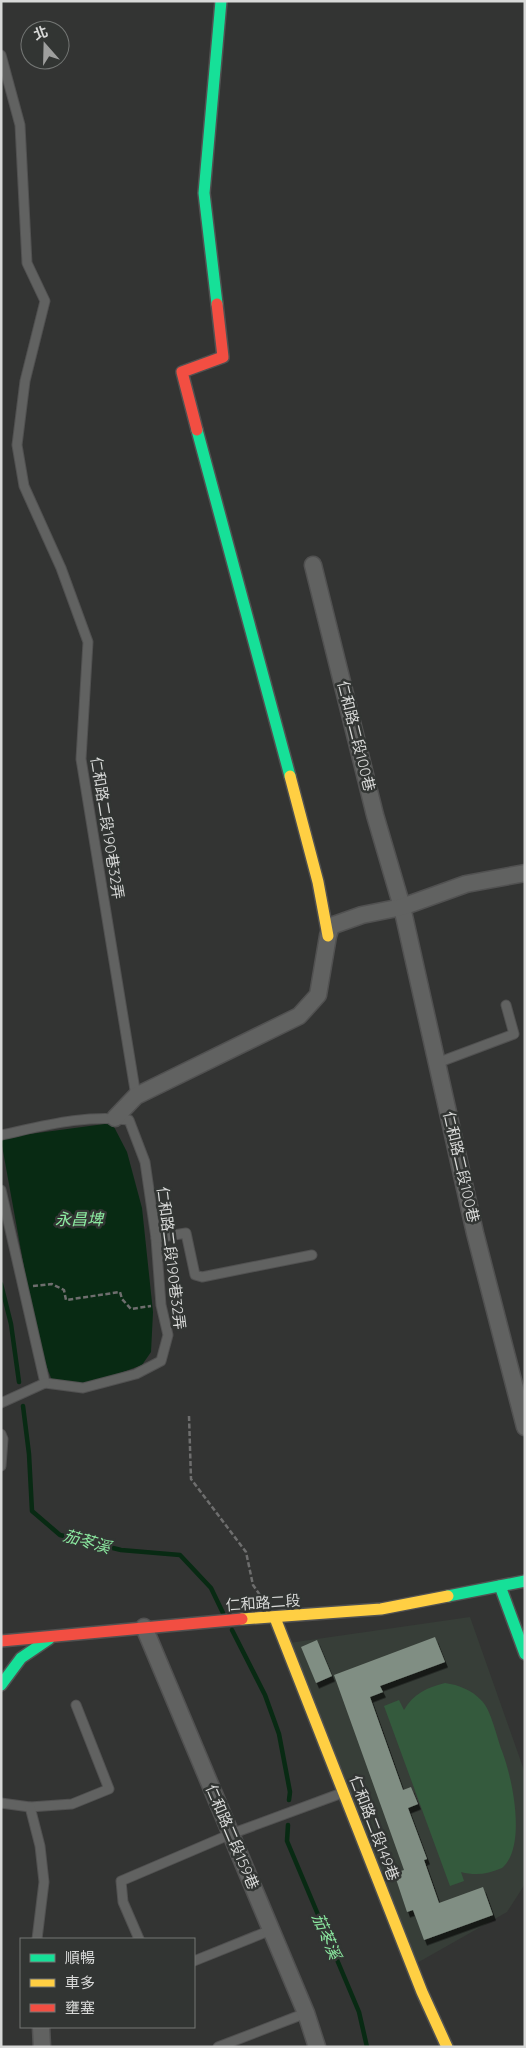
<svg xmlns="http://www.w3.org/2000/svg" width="526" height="2048" viewBox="0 0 526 2048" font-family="Quicksand,'Noto Sans TC',sans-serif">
  <defs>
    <filter id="shadow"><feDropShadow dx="3" dy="5.5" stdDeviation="0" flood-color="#0009"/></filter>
  </defs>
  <rect width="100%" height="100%" fill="#333433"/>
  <polygon fill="#373e38" points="470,1617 525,1773 525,1884 507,1912 417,1963 289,1643"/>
  <path fill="#345a3d" d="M445,1683C459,1685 472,1690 482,1701C491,1710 497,1738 502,1751C514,1783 526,1848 502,1868C488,1874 476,1876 461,1872L464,1881L450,1886L384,1706L399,1700L404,1710C413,1694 428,1687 445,1683Z"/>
  <polygon fill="#082a13" points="112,1123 127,1152 142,1208 153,1312 151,1352 142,1365 93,1383 53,1383 38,1344 1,1140 15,1136"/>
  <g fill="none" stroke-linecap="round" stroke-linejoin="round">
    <g stroke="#082a13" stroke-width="4.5">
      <polyline points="1,1284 11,1324 19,1382"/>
      <polyline points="23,1406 29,1454 32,1511 60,1535 121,1550 180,1555 211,1588 223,1613"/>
      <polyline points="232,1630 265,1695 279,1734 290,1792 289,1800"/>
      <polyline points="288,1825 287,1841 359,2012 367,2047"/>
    </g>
  </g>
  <g fill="#808e83" filter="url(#shadow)">
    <polygon points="435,1637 445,1662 380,1686 383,1692 370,1697 403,1790 411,1787 418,1804 408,1808 427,1859 424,1860 439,1903 483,1887 493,1915 424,1940 413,1910 407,1912 394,1873 404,1870 334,1675"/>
    <polygon points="317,1640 332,1676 316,1683 301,1647"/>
  </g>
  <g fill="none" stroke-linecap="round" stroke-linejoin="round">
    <g stroke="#515151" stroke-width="11">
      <g id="lane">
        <polyline points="1,55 20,125 27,263 45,301 25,381 17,445 24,486 61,568 88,642 81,759 136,1096"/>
        <polyline points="437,1063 514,1034 506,1005"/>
        <path d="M1,1135C43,1126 86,1114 129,1120L145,1162L156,1238L161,1305L168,1335L161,1361L136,1374L83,1388L45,1383"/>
        <polyline points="1,1190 45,1383"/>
        <polyline points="156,1238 186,1233 195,1275 202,1277 312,1255"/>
        <polyline points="1,1403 45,1383"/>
        <polyline points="1,1434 3,1439 1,1466"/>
        <polyline points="1,1803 30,1807 72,1804 109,1789 76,1705"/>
        <polyline points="30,1807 40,1846 44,1882 37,1939"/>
        <polyline points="139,1939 123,1902 121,1881 231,1834 342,1793"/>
        <polyline points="194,1961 271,1930"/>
        <polyline points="218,2047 306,2013"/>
      </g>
    </g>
    <g stroke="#515151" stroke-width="19">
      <g id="street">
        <polyline points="313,565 375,815 402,907 475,1233 525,1427"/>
        <polyline points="115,1118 136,1096 299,1016 318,995 328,936 331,926 362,915 402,907 466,884 525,873"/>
        <polyline points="144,1627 306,2013 317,2047"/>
        <polyline points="41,2027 42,2047"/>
      </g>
    </g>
    <g stroke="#515151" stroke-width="14">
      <g id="fast">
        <polyline points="217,304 204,193 221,1"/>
        <polyline points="197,430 290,776"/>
        <polyline points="500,1586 525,1654"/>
        <polyline points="448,1596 525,1581"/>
        <polyline points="1,1685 21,1658 49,1639"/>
      </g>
    </g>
    <g stroke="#515151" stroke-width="14">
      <g id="slow">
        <polyline points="290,776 318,882 328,936"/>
        <polyline points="275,1618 422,1992 447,2047"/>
        <polyline points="242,1619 381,1609 448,1596"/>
      </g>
    </g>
    <g stroke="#515151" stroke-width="14">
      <g id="jam">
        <polyline points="197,430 182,372 223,357 217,304"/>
        <polyline points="1,1641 242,1619"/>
      </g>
    </g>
    <g stroke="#6e6e6e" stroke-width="2.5" stroke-dasharray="5 2.5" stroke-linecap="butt">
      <polyline points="33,1286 52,1284 64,1290 66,1300 120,1292 122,1299 131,1309 151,1306"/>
      <polyline points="189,1416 191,1479 246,1552 253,1585 262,1598"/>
    </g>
    <use href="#lane" stroke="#616261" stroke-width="9"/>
    <use href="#street" stroke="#616261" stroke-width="16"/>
    <use href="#fast" stroke="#16e098" stroke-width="11"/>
    <use href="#slow" stroke="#ffcf43" stroke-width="11"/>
    <use href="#jam" stroke="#f24e42" stroke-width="11"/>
  </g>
  <g text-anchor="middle" stroke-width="5" stroke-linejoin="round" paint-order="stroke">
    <g font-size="15" fill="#d8d9d8" stroke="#323533">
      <text transform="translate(356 736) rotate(76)" y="5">仁和路二段100巷</text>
      <text transform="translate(107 828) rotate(81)" y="5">仁和路二段190巷32弄</text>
      <text transform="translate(461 1167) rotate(77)" y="5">仁和路二段100巷</text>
      <text transform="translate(171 1258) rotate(83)" y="5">仁和路二段190巷32弄</text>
      <text transform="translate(263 1603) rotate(-4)" y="5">仁和路二段</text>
      <text transform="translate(374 1828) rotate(69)" y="5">仁和路二段149巷</text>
      <text transform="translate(232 1837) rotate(67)" y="5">仁和路二段159巷</text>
    </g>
    <g font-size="16" font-style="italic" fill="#8ceaa1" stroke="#323533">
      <text x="79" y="1225">永昌埤</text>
      <text transform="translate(87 1541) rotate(16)" y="6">茄苳溪</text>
      <text transform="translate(327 1936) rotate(67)" y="6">茄苳溪</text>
    </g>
  </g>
  <rect width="526" height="2048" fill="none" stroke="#d8d9d8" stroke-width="5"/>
  <rect x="20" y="1938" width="175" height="90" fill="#323533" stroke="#747775"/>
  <rect x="30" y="1954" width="25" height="8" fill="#16e098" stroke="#747775"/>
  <text x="65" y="1963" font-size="15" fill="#d8d9d8">順暢</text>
  <rect x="30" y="1979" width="25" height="8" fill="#ffcf43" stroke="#747775"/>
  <text x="65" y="1988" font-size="15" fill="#d8d9d8">車多</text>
  <rect x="30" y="2004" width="25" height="8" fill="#f24e42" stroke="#747775"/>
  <text x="65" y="2013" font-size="15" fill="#d8d9d8">壅塞</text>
  <g transform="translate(45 45) rotate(340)"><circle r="24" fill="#323533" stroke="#747775"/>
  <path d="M0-4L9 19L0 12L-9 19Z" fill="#9e9f9e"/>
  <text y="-8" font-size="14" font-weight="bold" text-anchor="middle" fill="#d8d9d8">北</text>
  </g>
</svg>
